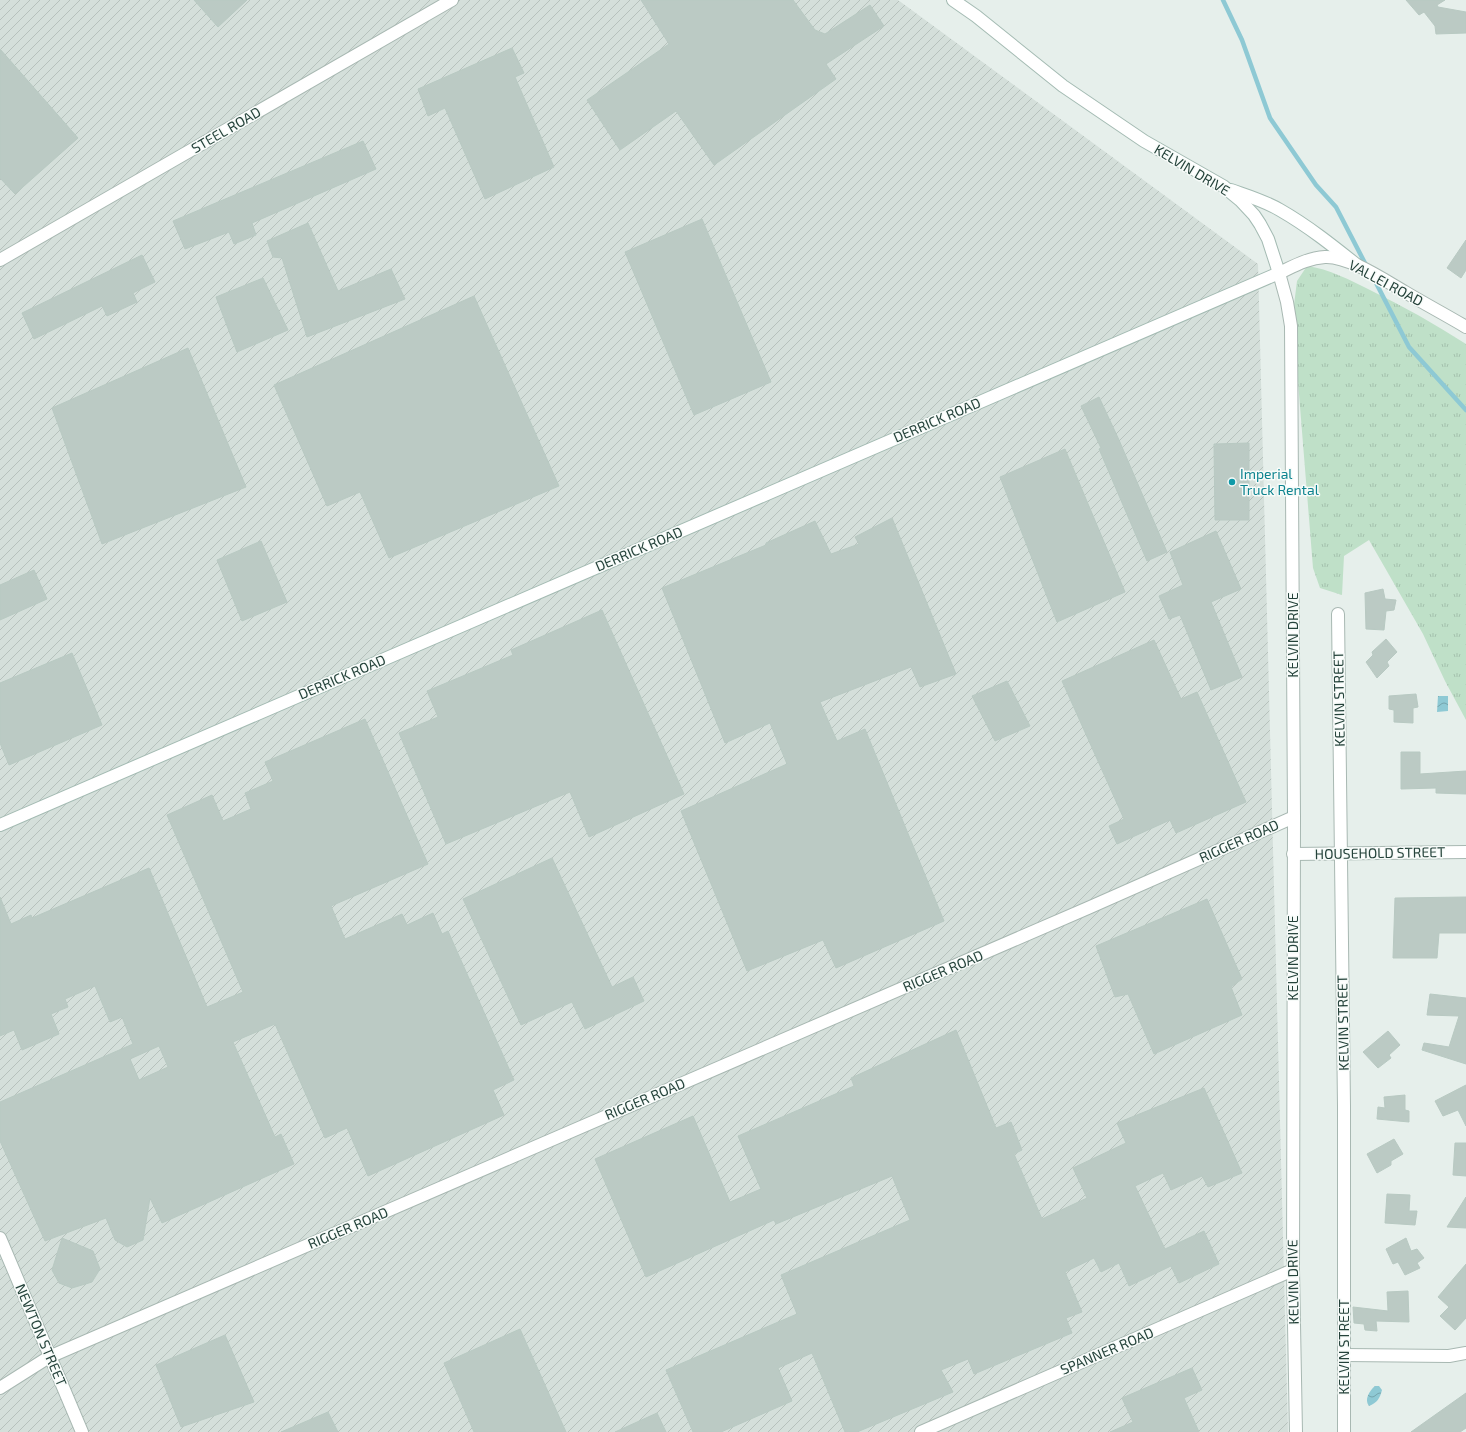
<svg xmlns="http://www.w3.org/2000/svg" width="1466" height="1432" viewBox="0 0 1466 1432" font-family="'Exo 2',sans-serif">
  <defs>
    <pattern id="industrial-furrows" width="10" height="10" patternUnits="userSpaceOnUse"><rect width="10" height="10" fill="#d4dfda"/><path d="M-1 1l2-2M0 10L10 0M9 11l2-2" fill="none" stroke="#b6c1bc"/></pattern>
    <pattern id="grass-tufts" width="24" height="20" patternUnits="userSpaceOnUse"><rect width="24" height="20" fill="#bfe0c8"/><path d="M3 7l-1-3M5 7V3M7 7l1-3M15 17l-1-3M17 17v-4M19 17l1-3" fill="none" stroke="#a4c1ad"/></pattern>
    <pattern id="water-waves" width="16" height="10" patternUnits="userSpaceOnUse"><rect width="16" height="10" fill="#8ec9d4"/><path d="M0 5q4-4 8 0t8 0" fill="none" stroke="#74a5ad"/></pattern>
  </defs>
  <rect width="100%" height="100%" fill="#e6efeb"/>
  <polygon fill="url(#industrial-furrows)" points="0,0 898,0 1258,264 1288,1432 0,1432"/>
  <path fill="url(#grass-tufts)" d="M1307,266C1329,269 1350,280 1370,290C1403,306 1435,324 1466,344V720L1445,681L1423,634L1369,540L1344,556L1342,595L1320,588L1313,568L1294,332V305L1297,281Z"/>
  <g fill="url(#water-waves)">
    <polygon points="1438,696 1448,696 1448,711 1437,712"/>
    <path d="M1375,1386H1379L1382,1390C1380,1398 1377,1403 1369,1406C1364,1400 1369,1391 1375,1386Z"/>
  </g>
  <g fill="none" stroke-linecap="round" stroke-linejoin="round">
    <g stroke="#8ec9d4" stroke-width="4.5">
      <polyline points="1223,0 1242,40 1270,118 1316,185 1336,207 1367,267"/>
      <polyline points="1373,277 1409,347 1466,410"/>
    </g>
  </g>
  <g fill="#bbcac4" stroke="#b8c9c2" fill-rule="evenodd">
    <polygon points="194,0 247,0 218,27"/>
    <polygon points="641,0 793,0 815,30 825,34 870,5 884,26 826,64 836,79 714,165 676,111 620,150 587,100 669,44"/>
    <polygon points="1406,0 1445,0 1437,5 1438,7 1466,12 1466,33 1436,34 1435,26 1424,12 1419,15"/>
    <polygon points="512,48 524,73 515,77 554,167 485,199 445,108 428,116 418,89"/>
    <polygon points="0,49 78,138 15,194 0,178"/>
    <polygon points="363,141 376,169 252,223 256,235 234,244 229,232 185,249 173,221"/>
    <polygon points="702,219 771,382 694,415 625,252"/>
    <polygon points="308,223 338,291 391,269 405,299 307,337 282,258 273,257 267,241"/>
    <polygon points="1466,240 1466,270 1461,278 1447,268"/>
    <polygon points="142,255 155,282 133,293 137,302 107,316 102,306 34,339 22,313"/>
    <polygon points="263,278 288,330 237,352 216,297"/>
    <polygon points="474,296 559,486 389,558 360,492 327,506 274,385"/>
    <polygon points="188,348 246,487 102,544 52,408"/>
    <polygon points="1099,397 1119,440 1167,552 1147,561 1099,449 1101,448 1081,406"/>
    <polygon points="1249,443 1249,520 1215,520 1214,444"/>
    <polygon points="1065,449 1125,592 1057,622 1000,477"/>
    <polygon points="892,518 956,674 920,687 911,667 820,702 837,741 865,729 944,921 836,968 823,940 747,971 681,811 787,764 770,723 725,743 662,588 766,545 766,543 815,521 831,554 859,544 855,537"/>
    <polygon points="1216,531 1241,589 1211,602 1242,677 1211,690 1180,615 1169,619 1159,596 1183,585 1170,552"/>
    <polygon points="261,541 287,602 242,621 217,560"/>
    <polygon points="34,570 47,599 0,620 0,585"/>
    <polygon points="1383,589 1385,599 1396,600 1394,610 1386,611 1384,630 1366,629 1365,593"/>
    <polygon points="602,610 684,794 589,837 570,792 446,844 399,733 438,717 427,691 513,655 511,650"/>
    <polygon points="1386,639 1397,652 1387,662 1389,666 1377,678 1366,662 1373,655 1372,652"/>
    <polygon points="1154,640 1181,699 1197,692 1246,802 1176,833 1170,820 1117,844 1109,826 1124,819 1062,681"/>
    <polygon points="72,653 102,725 9,765 0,743 0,683"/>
    <polygon points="1007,681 1030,726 995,741 972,696"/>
    <polygon points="1416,694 1418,707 1413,708 1413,723 1394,722 1394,710 1389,709 1389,696"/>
    <path d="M365,719L428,864L331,906L345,939L402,914L407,925L433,913L442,934L448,931L514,1080L493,1090L504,1115L368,1176L347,1128L325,1138L275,1024L233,1042L275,1137L281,1134L294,1164L162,1223L150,1198L143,1240L127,1247L115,1240L106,1218L45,1241L0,1141V1102L133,1044L122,1017L110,1022L95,986L65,999L68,1007L51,1014L59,1034L22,1050L14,1030L0,1036V897L11,924L31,915L32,918L149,868L207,1007L243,992L167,815L212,795L223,821L251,809L245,793L273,781L265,762ZM159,1046L168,1067L139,1080L130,1059Z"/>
    <polygon points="1401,752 1420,752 1420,774 1466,771 1466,794 1436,793 1436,788 1401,789"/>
    <polygon points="552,858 612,987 633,977 644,1001 585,1029 572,1002 521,1025 463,899"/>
    <polygon points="1466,897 1466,933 1439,933 1437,958 1393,958 1395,898"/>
    <polygon points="1207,899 1242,979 1231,987 1242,1015 1154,1054 1128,994 1115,997 1096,946"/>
    <polygon points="1430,994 1466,998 1466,1064 1422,1050 1424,1043 1449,1047 1459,1016 1427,1015"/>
    <polygon points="956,1030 996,1128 1011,1122 1022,1150 1014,1154 1042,1219 1087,1198 1073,1168 1126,1143 1117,1123 1204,1088 1242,1173 1208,1187 1202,1176 1171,1190 1163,1173 1135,1186 1165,1249 1204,1231 1219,1264 1179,1283 1171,1266 1129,1286 1119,1263 1101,1272 1094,1258 1065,1272 1082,1312 1066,1318 1072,1333 974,1374 968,1359 941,1370 953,1392 857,1432 845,1432 812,1353 778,1368 792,1401 721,1432 693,1432 666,1370 797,1314 781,1275 910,1220 892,1176 776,1224 774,1220 646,1277 595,1159 693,1116 730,1202 761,1189 738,1136 854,1086 851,1078"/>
    <polygon points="1388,1031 1400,1045 1389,1055 1391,1058 1378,1068 1363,1052"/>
    <polygon points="1466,1085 1466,1126 1458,1110 1443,1116 1435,1101"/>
    <polygon points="1405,1095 1405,1110 1409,1111 1409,1122 1377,1119 1378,1107 1385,1108 1384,1097"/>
    <polygon points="1394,1139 1403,1154 1391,1161 1391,1165 1377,1173 1367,1154"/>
    <polygon points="1455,1143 1466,1143 1466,1176 1453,1175"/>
    <polygon points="1387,1194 1410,1195 1409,1211 1417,1211 1415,1225 1385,1223"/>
    <polygon points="1466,1197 1466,1228 1447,1227"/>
    <polygon points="62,1238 93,1251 100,1269 92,1282 72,1288 59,1283 52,1270"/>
    <polygon points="1406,1238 1411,1251 1417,1249 1424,1258 1417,1263 1420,1268 1405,1275 1398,1262 1393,1264 1386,1249"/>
    <polygon points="1466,1264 1466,1318 1455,1330 1440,1316 1449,1307 1438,1297"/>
    <polygon points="1408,1291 1409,1322 1376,1321 1377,1331 1365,1330 1364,1324 1354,1323 1353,1307 1388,1311 1387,1292"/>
    <polygon points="520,1329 566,1432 474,1432 444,1363"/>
    <polygon points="225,1335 254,1402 181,1427 156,1365"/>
    <polygon points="1192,1368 1202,1390 1184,1398 1199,1432 1110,1432 1133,1422 1122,1398"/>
    <polygon points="1466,1393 1466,1428 1460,1432 1411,1432"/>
    <polygon points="328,1412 338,1432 281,1432"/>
    <polygon points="657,1413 666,1432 615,1432"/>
  </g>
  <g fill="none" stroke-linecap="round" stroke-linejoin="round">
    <g stroke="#a8b8b2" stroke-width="14">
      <g id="street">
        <polyline points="0,260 452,0"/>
        <polyline points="1338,614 1344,1106 1344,1432"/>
        <polyline points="1293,854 1466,852"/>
        <polyline points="0,1238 82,1432"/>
        <polyline points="1345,1355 1449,1356 1466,1353"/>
        <polyline points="0,1388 49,1357 1088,908 1294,817"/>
        <polyline points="921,1432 1293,1270"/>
        <path d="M1296,1432L1293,1270L1294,817L1291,326L1287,302L1279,273C1294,266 1308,258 1325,257C1349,256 1384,280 1405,292C1425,304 1446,315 1466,327"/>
      </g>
    </g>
    <g stroke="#a4bbb3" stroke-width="14">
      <g id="secondary">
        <path d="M1231,190C1248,196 1265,201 1280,210C1308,226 1333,246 1358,266"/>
        <polyline points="0,825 1279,273 1268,239 1260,224 1254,215 1240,200 1223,186 1144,141 1063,86 976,16 953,0"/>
      </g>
    </g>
    <use href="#street" stroke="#fff" stroke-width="12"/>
    <use href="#secondary" stroke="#fff" stroke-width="12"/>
  </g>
  <circle fill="#0f9aa8" stroke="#f7fbf9" stroke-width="1.5" cx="1232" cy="482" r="4"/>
  <g text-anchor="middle" stroke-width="3" stroke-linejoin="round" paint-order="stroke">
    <g font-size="14" fill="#24423a" stroke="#f7fbf9">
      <text transform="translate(226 130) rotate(-30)" y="5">STEEL ROAD</text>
      <text transform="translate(1192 170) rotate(31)" y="5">KELVIN DRIVE</text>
      <text transform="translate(1386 283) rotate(28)" y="5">VALLEI ROAD</text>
      <text transform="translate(937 420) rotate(-23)" y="5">DERRICK ROAD</text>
      <text transform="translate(639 549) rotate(-23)" y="5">DERRICK ROAD</text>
      <text transform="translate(1293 635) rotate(-90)" y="5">KELVIN DRIVE</text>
      <text transform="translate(342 677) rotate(-23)" y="5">DERRICK ROAD</text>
      <text transform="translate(1339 699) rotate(-91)" y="5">KELVIN STREET</text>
      <text transform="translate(1239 841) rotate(-24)" y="5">RIGGER ROAD</text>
      <text transform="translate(1380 853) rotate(-1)" y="5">HOUSEHOLD STREET</text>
      <text transform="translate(1293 958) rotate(-90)" y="5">KELVIN DRIVE</text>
      <text transform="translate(943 971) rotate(-23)" y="5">RIGGER ROAD</text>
      <text transform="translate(1343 1023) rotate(-91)" y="5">KELVIN STREET</text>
      <text transform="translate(645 1099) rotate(-23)" y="5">RIGGER ROAD</text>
      <text transform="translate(348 1228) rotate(-23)" y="5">RIGGER ROAD</text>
      <text transform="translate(1293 1282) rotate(-91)" y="5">KELVIN DRIVE</text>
      <text transform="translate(41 1335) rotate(67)" y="5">NEWTON STREET</text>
      <text transform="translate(1344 1347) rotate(-90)" y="5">KELVIN STREET</text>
      <text transform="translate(1107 1351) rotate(-23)" y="5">SPANNER ROAD</text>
    </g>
    <g font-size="14" fill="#0d838f" stroke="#f7fbf9" text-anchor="start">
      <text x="1240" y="479">Imperial<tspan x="1240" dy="16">Truck Rental</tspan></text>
    </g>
  </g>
</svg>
